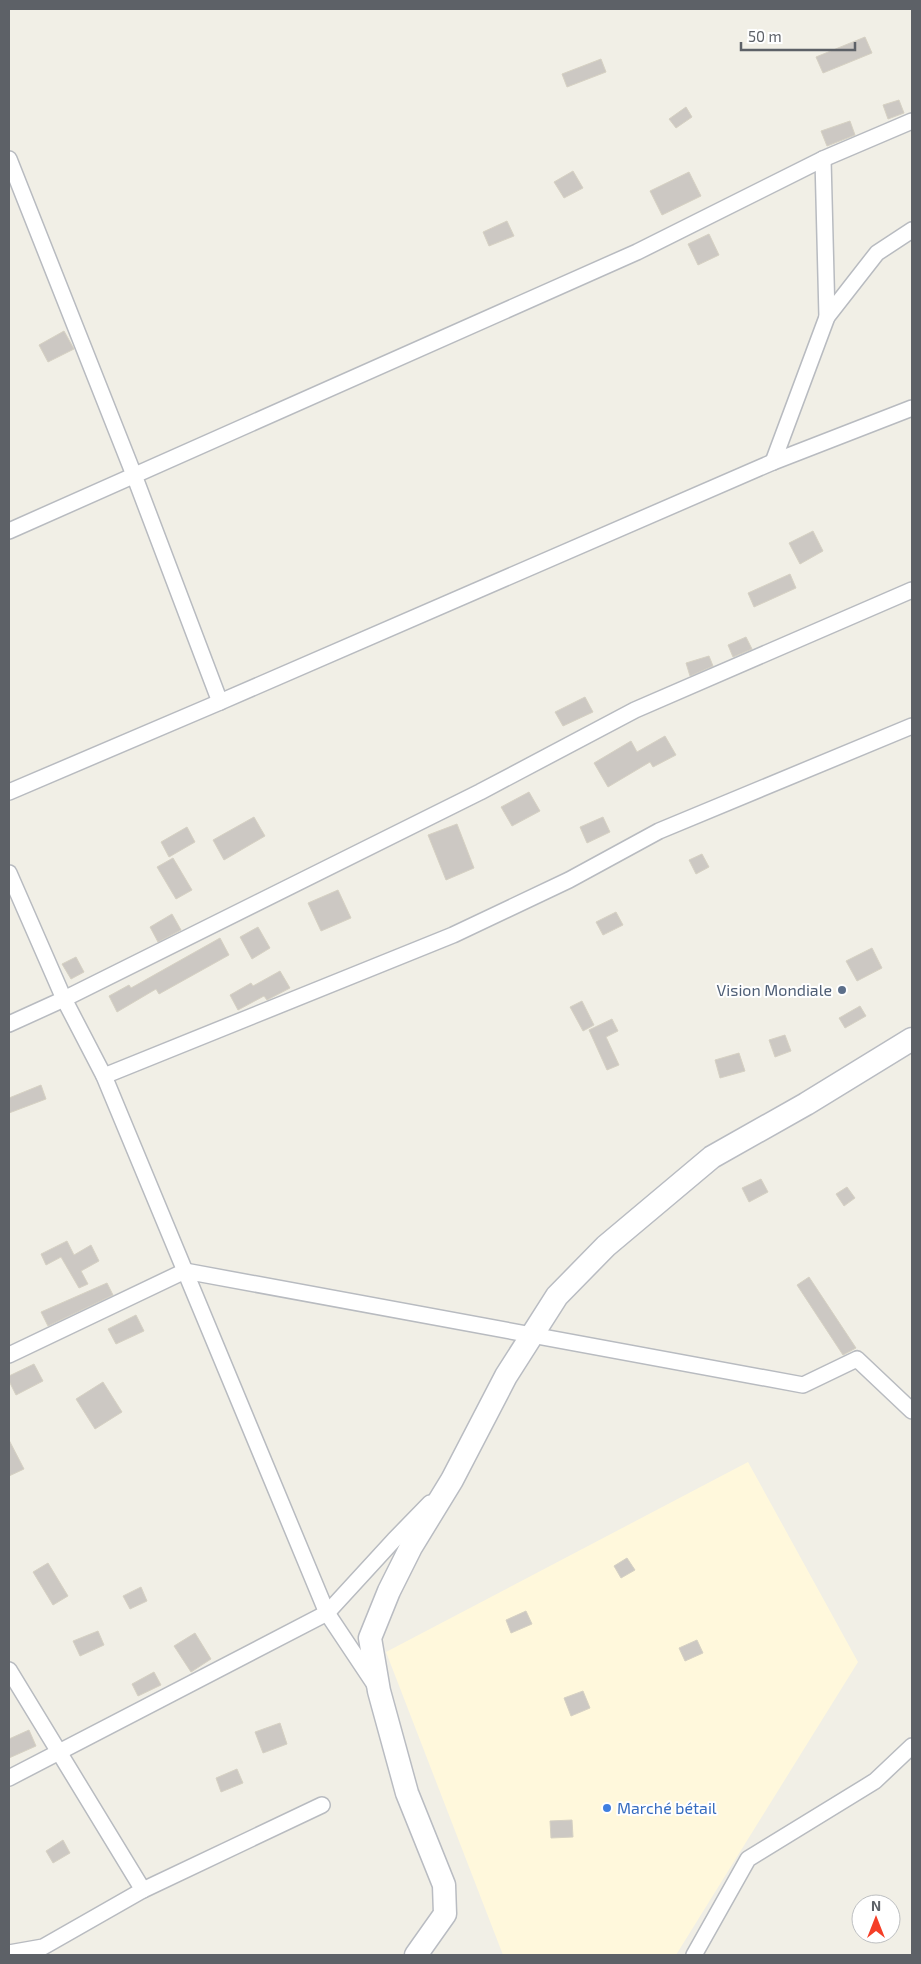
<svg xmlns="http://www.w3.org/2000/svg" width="921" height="1964" viewBox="0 0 921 1964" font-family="'Exo 2',sans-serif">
  <rect width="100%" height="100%" fill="#f1efe6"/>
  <polygon fill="#fff8dc" points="748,1462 858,1662 676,1955 503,1955 386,1652"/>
  <g fill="#ccc8c3" stroke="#d6d1c3">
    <polygon points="865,37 872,53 823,73 816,57"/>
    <polygon points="601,59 606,72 567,87 562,74"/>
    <polygon points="899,100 904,113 888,119 883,105"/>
    <polygon points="686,107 692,117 676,128 669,119"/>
    <polygon points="850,121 855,135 827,146 821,131"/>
    <polygon points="573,171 583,188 564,198 554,182"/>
    <polygon points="689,172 701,196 662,215 650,191"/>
    <polygon points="507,221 514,236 489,246 483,232"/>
    <polygon points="709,234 719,255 698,265 688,244"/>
    <polygon points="64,331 74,349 48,362 39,345"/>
    <polygon points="813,531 823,551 800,564 789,543"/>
    <polygon points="790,574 796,588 754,607 748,593"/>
    <polygon points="746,637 752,649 733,657 728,645"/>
    <polygon points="709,656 713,666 690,676 686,663"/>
    <polygon points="585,697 593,712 563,726 555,712"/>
    <polygon points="665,736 676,755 653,767 650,762 608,787 594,763 631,741 637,752"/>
    <polygon points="529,792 540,811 512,826 501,807"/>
    <polygon points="254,817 265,836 224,860 213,840"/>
    <polygon points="603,817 610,832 587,843 580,827"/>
    <polygon points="457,824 474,868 446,880 428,835"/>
    <polygon points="187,827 195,842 169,857 161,842"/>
    <polygon points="702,854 709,867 696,874 689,860"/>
    <polygon points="173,858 192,890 176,899 157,867"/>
    <polygon points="338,890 351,918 321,931 308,903"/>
    <polygon points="616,912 623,925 603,935 596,922"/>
    <polygon points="172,914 181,930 158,942 150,927"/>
    <polygon points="258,927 270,948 252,959 240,937"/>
    <polygon points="220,938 229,955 159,994 156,989 117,1012 109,996 129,985 131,988"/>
    <polygon points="872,948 882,968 857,981 846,961"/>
    <polygon points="76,957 84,972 71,979 62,964"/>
    <polygon points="280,971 290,988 267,1000 264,996 238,1010 230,995 251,983 253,986"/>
    <polygon points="582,1001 594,1025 583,1031 570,1007"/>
    <polygon points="860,1006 866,1016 845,1028 839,1018"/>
    <polygon points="612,1019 618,1031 606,1037 619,1065 607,1070 589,1030"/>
    <polygon points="785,1035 791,1051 775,1057 769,1040"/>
    <polygon points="739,1053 745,1071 720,1078 715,1060"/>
    <polygon points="41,1085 46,1099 9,1113 9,1098"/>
    <polygon points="761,1179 768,1192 749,1202 742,1188"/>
    <polygon points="847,1187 855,1198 844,1206 836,1194"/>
    <polygon points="67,1241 74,1255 91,1245 99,1261 81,1271 88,1284 79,1288 61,1257 46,1265 41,1254"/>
    <polygon points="809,1277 856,1348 843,1355 797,1285"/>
    <polygon points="107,1283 113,1295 48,1326 41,1312"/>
    <polygon points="136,1315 144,1331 116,1344 108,1329"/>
    <polygon points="34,1364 43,1381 16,1395 9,1381 9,1376"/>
    <polygon points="103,1382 122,1412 95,1429 76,1399"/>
    <polygon points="9,1440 24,1469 9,1476"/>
    <polygon points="627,1558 635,1570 621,1578 614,1566"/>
    <polygon points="48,1563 68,1596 53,1605 33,1572"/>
    <polygon points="141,1587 147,1601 130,1609 123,1596"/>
    <polygon points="526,1611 532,1624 511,1633 506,1620"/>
    <polygon points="98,1631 104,1645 80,1656 73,1641"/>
    <polygon points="195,1633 211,1659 191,1672 174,1646"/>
    <polygon points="697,1640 703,1653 685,1661 679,1648"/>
    <polygon points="154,1672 161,1685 138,1696 132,1684"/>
    <polygon points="583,1691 590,1708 571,1716 564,1698"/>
    <polygon points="280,1723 287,1744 263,1753 255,1732"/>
    <polygon points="29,1730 36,1746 9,1758 9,1739"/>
    <polygon points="237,1769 243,1783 221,1792 216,1778"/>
    <polygon points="572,1820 573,1837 551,1838 550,1821"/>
    <polygon points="63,1840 70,1853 53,1863 46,1851"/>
  </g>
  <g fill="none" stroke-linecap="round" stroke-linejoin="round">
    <g stroke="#b8bbc0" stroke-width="18">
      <g id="street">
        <polyline points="9,159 134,475 220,702"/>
        <polyline points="823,159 827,317"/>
        <polyline points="773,462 827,317 877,253 912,230"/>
        <polyline points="9,531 637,252 823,159 912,121"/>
        <polyline points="9,792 220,702 773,462 912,408"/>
        <polyline points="9,873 64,999 104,1076 327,1613 375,1685"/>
        <polyline points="9,1024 64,999 480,792 635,710 912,590"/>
        <polyline points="104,1076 453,935 569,880 659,831 912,726"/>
        <polyline points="9,1355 185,1271 803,1385 857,1359 912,1411"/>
        <polyline points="9,1670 143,1890"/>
        <polyline points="9,1778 327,1613 394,1540 430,1503"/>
        <polyline points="9,1953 43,1947 143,1890 322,1805"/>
        <polyline points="694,1955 748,1859 875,1781 912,1746"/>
      </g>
    </g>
    <g stroke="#b9bcc2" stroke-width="25">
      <polyline id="secondary" points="416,1955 445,1914 444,1885 407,1793 379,1691 370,1638 389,1591 411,1547 452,1480 506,1376 557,1296 606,1246 712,1157 806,1104 912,1039"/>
    </g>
    <use href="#street" stroke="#fff" stroke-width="15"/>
    <use href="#secondary" stroke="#fff" stroke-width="22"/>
  </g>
  <circle fill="#5c6f8a" stroke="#fff" stroke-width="2" cx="842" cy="990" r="5"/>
  <circle fill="#3f7fe0" stroke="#fff" stroke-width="2" cx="607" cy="1808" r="5"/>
  <g text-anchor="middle" stroke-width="4" stroke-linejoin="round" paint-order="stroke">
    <g font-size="16" fill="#4e5e75" stroke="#fff" text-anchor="end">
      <text x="832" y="996">Vision Mondiale</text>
    </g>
    <g font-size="16" fill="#366cbe" stroke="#fff" text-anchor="start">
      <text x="617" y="1814">Marché bétail</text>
    </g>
  </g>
  <rect width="921" height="1964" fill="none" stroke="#5d6167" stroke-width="20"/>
  <g transform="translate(876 1919)"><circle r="24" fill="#ffffff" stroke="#bec0c2"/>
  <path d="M0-4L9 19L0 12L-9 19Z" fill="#f53e27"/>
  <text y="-8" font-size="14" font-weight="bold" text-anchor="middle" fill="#5d6167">N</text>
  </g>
  <path d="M741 42v8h114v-8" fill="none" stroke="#5d6167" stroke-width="2.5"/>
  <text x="748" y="42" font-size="15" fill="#5d6167" stroke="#ffffff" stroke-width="4" paint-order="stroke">50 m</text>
</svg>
